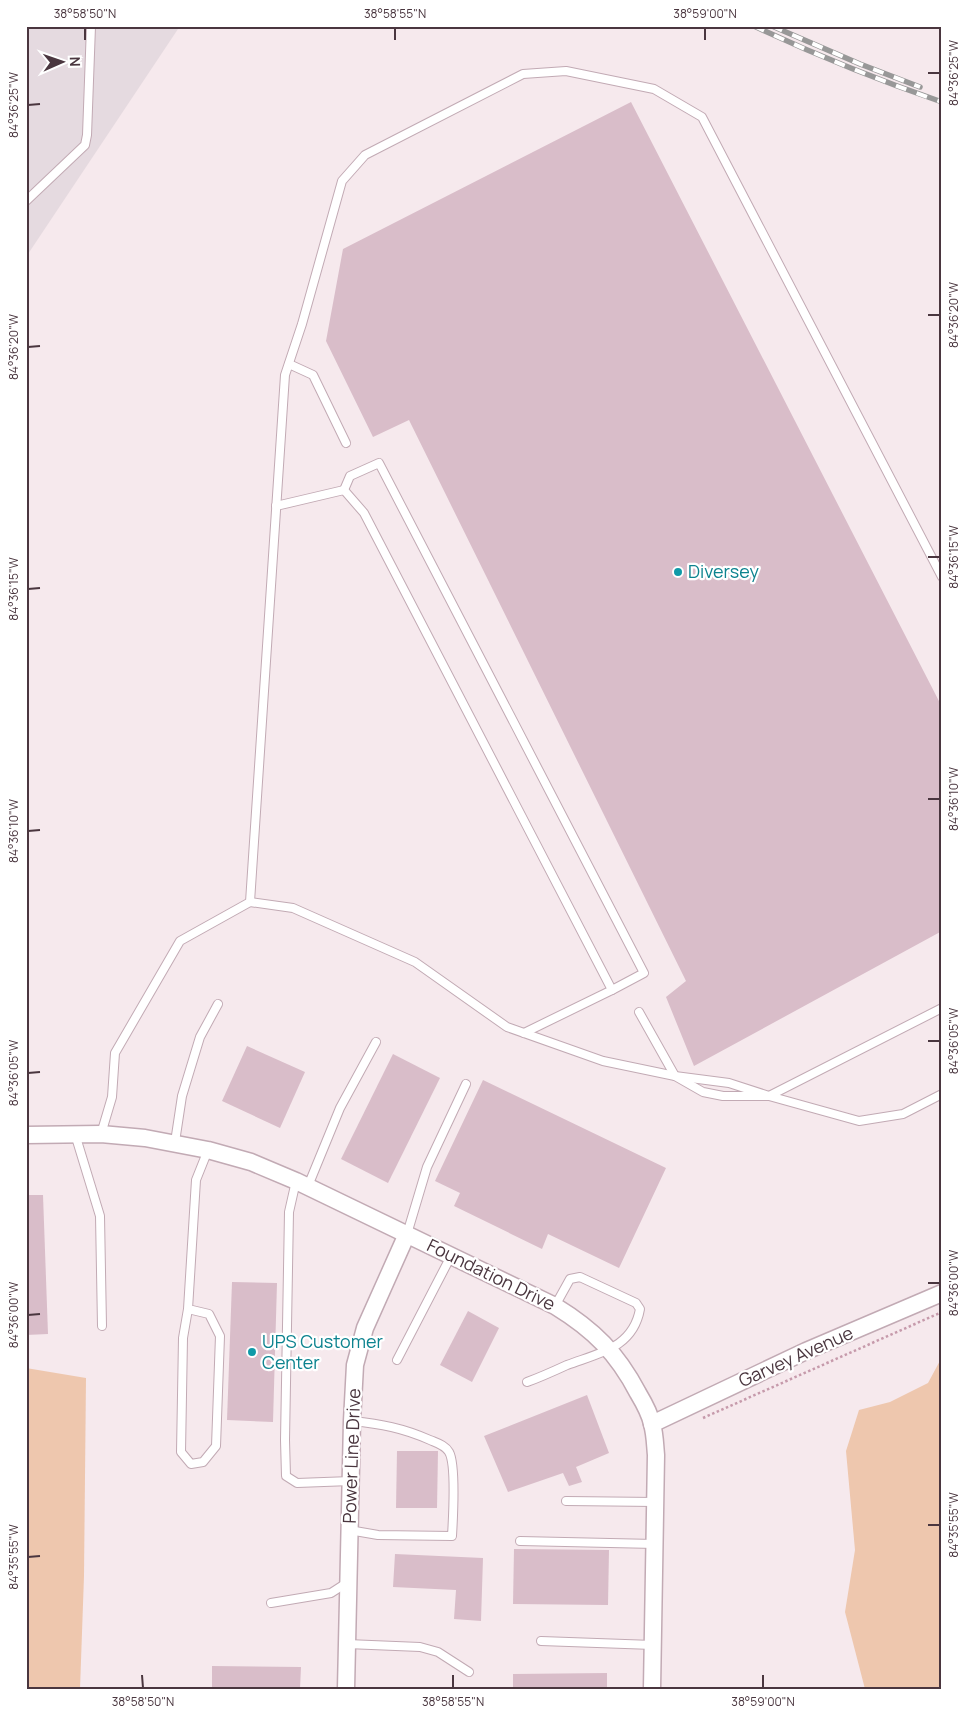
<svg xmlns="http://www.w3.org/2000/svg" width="968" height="1715" viewBox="0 0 968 1715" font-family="Manrope,sans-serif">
  <rect width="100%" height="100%" fill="#f6e9ed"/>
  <polygon fill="#e5dae0" points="26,26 180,26 26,257"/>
  <g fill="#eec7ae">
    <polygon points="942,1357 942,1689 865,1689 845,1612 855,1550 846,1451 859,1410 890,1402 928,1383"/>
    <polygon points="26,1368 86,1378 84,1576 80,1689 26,1689"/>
  </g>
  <g fill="#d9bdc9">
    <polygon points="631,102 942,707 942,931 694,1066 666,997 686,981 409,420 373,437 326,341 343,249"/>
    <polygon points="247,1046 305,1072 280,1128 222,1101"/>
    <polygon points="393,1054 440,1078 388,1183 341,1159"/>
    <polygon points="483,1080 666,1168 619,1268 548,1234 542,1249 454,1206 460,1193 435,1181"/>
    <polygon points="26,1195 43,1195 48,1334 26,1335"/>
    <polygon points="232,1282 277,1283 273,1422 227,1420"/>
    <polygon points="468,1311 499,1328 472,1382 440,1365"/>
    <polygon points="587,1395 609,1453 576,1467 582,1482 569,1486 563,1473 508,1492 484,1436"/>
    <polygon points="397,1451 438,1451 437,1508 396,1508"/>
    <polygon points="514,1549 609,1550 608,1605 513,1604"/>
    <polygon points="395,1554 483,1558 481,1621 454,1619 456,1590 393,1587"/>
    <polygon points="212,1666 301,1667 300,1689 212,1689"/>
    <polygon points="607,1673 607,1689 513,1689 513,1674"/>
  </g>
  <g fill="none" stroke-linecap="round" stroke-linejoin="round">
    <g stroke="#c2aab4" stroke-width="10">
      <g id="lane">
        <polyline points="26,201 85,145 87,135 91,26"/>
        <polyline points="289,364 313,375 346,443"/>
        <polyline points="344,490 350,476 379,463 644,973 612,990"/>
        <polyline points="276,506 344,490 364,513 612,990 524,1033"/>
        <polyline points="250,902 293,908 415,962 507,1027 603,1061 675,1076 729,1083 769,1096 859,1121 903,1114 942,1094"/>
        <polyline points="639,1012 675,1076 703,1092 723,1096 769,1096 942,1008"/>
        <polyline points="75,1134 100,1216 102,1326"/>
        <polyline points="101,1134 112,1097 115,1053 180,941 250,902 285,375 302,324 342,181 365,155 523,74 566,71 654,89 702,117 942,577"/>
        <polyline points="175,1142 182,1096 200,1037 218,1004"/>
        <polyline points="296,1181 289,1212 285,1440 286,1476 297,1483 351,1481"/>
        <polyline points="308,1186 340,1108 376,1042"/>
        <polyline points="407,1234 427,1167 466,1084"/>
        <polyline points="188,1309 209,1314 220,1336 216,1446 203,1462 191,1464 181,1452 183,1338 188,1309 196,1180 208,1150"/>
        <polyline points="397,1360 451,1256"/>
        <path d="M527,1382C541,1377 554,1371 567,1365C599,1353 633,1348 640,1309L636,1303L580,1277L570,1279L555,1306"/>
        <polyline points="566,1501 656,1502"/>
        <path d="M349,1530L378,1535L452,1536C453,1519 456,1464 449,1452C445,1445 437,1443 430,1440C403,1428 381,1424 352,1421"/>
        <polyline points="520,1541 655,1544"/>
        <polyline points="271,1603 331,1593 348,1582"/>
        <polyline points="541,1641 653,1645"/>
        <polyline points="347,1644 420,1647 438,1652 469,1672"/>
      </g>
    </g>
    <g stroke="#c2aab4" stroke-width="19">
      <g id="street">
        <path d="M26,1135L101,1134L145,1138L208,1150L251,1162L296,1181L555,1306C594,1330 617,1353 638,1393C644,1403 650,1414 652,1424C655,1434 655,1445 656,1455L652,1689"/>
        <polyline points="652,1424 806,1351 942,1293"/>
        <polyline points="346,1689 352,1421 355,1365 365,1328 407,1234"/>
      </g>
    </g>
    <polyline stroke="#c69aab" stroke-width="2.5" stroke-dasharray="2.5 2.5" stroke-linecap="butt" points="703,1418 942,1312"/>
    <use href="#lane" stroke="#fff" stroke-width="8"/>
    <use href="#street" stroke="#fff" stroke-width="16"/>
    <g stroke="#989898" stroke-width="5.5">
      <g id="rail">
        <path d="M754,26C816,55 878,80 942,102"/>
        <polyline points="772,26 860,64 920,87"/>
      </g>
    </g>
    <use href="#rail" stroke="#fff" stroke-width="4" stroke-dasharray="11" stroke-linecap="butt"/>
  </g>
  <path fill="none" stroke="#4a363f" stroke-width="2" d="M85,28V40M395,28V40M705,28V40M928,73H940M28,105L40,104M928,315H940M28,347L40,346M928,557H940M28,589L40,588M928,799H940M28,831L40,830M928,1041H940M28,1073L40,1072M928,1283H940M28,1315L40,1314M928,1525H940M28,1557L40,1556M142,1675L143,1688M453,1675V1688M763,1675V1688"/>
  <g fill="#0f9aa8" stroke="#fff" stroke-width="2">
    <circle cx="678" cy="572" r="5"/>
    <circle cx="252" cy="1352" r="5"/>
  </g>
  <g text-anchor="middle" stroke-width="4.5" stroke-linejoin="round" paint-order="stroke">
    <g font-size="18" fill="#0d838f" stroke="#fff" text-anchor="start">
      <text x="688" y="578">Diversey</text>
      <text x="262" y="1348">UPS Customer<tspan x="262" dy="21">Center</tspan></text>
    </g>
    <g font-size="18" fill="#4a363f" stroke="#fff">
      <text transform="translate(491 1275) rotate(26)" y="6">Foundation Drive</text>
      <text transform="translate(796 1357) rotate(-24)" y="6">Garvey Avenue</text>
      <text transform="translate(352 1456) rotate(-88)" y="6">Power Line Drive</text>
    </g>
  </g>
  <rect width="968" height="1715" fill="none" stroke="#ffffff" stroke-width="55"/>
  <g transform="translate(62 62) rotate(88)" stroke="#ffffff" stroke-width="4" paint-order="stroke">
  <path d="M0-4L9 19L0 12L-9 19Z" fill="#4a363f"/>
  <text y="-8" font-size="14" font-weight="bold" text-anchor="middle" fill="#4a363f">N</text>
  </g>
  <rect x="28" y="28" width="912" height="1660" fill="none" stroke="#4a363f" stroke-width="2"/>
  <g font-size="12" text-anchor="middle" fill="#4a363f">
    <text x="85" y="18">38°58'50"N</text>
    <text x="395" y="18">38°58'55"N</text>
    <text x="705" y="18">38°59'00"N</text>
    <text transform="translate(954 73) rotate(-90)" y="4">84°36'25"W</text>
    <text transform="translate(14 105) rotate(-90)" y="4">84°36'25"W</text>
    <text transform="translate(954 315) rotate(-90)" y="4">84°36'20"W</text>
    <text transform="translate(14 347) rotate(-90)" y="4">84°36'20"W</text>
    <text transform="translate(954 557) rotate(-90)" y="4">84°36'15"W</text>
    <text transform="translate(14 589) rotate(-90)" y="4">84°36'15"W</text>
    <text transform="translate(954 799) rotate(-90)" y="4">84°36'10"W</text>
    <text transform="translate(14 831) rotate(-90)" y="4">84°36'10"W</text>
    <text transform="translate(954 1041) rotate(-90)" y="4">84°36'05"W</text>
    <text transform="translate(14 1073) rotate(-90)" y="4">84°36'05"W</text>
    <text transform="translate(954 1283) rotate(-90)" y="4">84°36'00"W</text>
    <text transform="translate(14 1315) rotate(-90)" y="4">84°36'00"W</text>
    <text transform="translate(954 1525) rotate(-90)" y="4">84°35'55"W</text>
    <text transform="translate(14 1557) rotate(-90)" y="4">84°35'55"W</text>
    <text x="143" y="1706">38°58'50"N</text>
    <text x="453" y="1706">38°58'55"N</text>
    <text x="763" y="1706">38°59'00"N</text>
  </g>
</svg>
